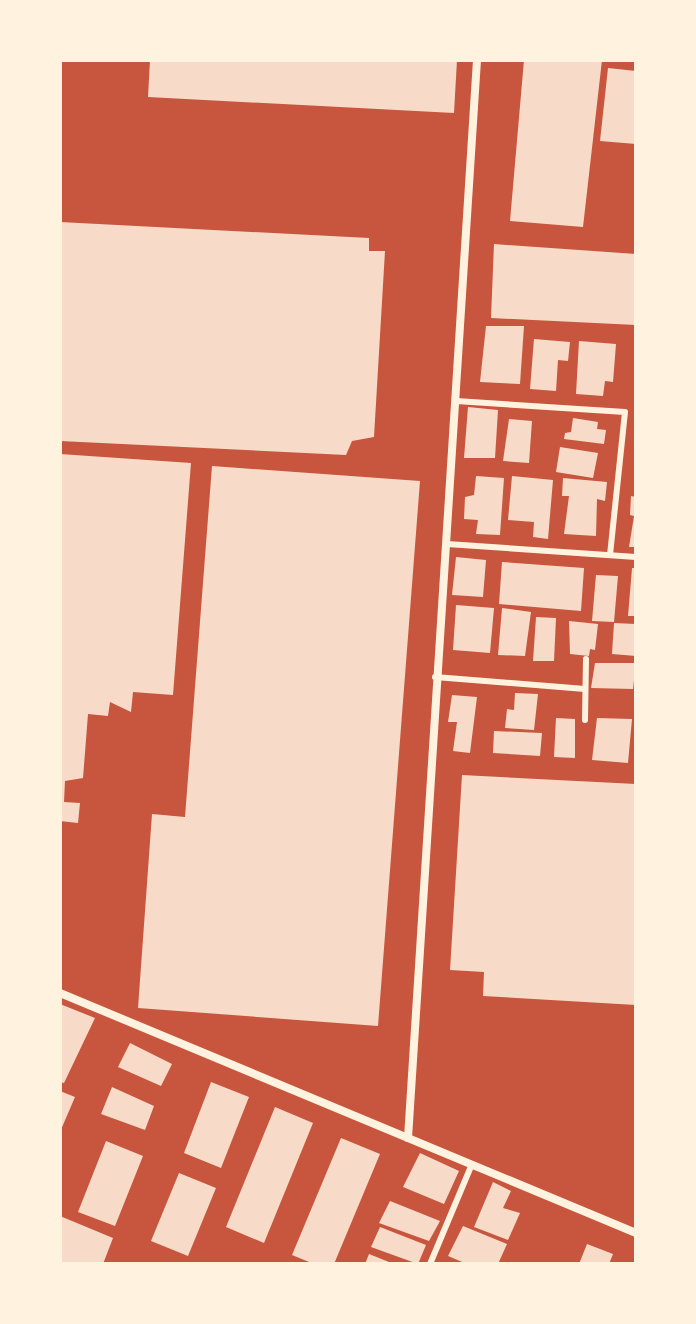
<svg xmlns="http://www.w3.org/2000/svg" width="696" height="1324" viewBox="0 0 696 1324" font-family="'DM Sans',sans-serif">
  <rect width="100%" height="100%" fill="#c8553d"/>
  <g fill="#f7dbc8">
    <polygon points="150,60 457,60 454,113 148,97"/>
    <polygon points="524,60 602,60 583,227 510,221"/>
    <polygon points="608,68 636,71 636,144 600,141"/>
    <polygon points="60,222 369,238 369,251 385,251 374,437 352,441 346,455 60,441"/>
    <polygon points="494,244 636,254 636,325 491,318"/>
    <polygon points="486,326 524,326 520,384 480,382"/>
    <polygon points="534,339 570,342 568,361 558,360 556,391 530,389"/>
    <polygon points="579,341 616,344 613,382 605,381 603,396 576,394"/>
    <polygon points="468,407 498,410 495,458 464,458"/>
    <polygon points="573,418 598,422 597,429 606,430 604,444 564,439 565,433 571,432"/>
    <polygon points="509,419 532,421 529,463 503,461"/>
    <polygon points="560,447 598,453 593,478 556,472"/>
    <polygon points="60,454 191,463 173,695 133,692 131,712 110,702 108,716 88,714 83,778 65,781 64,802 80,803 78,823 60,821"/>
    <polygon points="212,466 420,481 378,1026 138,1008 152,814 185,817"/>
    <polygon points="476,476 504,478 500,535 476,534 478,520 464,519 465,497 474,495"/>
    <polygon points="512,476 553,480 548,539 533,537 534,522 508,520"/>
    <polygon points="563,478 607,482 605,501 597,499 596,536 564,534 569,496 562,496"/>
    <polygon points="631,496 636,497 636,547 629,547 634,516 630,515"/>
    <polygon points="456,557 486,560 483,597 452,595"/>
    <polygon points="502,562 584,568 581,611 499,604"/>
    <polygon points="632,568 636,568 636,616 628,616"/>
    <polygon points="596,575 618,576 614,622 592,621"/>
    <polygon points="456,605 494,608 490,653 453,650"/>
    <polygon points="502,608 531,612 525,656 498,655"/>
    <polygon points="536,617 556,618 554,661 533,661"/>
    <polygon points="569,621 598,624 595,650 590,649 589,656 570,654"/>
    <polygon points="614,623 636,624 636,656 612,654"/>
    <polygon points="595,663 636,663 633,689 591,688"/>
    <polygon points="515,693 538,694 534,730 505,728 507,709 514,710"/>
    <polygon points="452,695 477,697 470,753 453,751 457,722 448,722"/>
    <polygon points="556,718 575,719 575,758 554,757"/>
    <polygon points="597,718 632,719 628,763 592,760"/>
    <polygon points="494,731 542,733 540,756 493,753"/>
    <polygon points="462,775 636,784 636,1005 483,996 484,972 450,970"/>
    <polygon points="60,1004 95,1018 64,1083 60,1082"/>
    <polygon points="130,1043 172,1064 161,1086 118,1067"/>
    <polygon points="211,1082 249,1097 221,1168 184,1153"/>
    <polygon points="112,1087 154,1106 145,1130 101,1114"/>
    <polygon points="60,1091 75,1097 60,1132"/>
    <polygon points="275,1107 313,1123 264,1243 226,1227"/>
    <polygon points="341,1138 380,1154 334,1264 314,1264 292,1255"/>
    <polygon points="106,1141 143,1156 115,1226 78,1212"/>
    <polygon points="420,1153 459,1171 444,1204 403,1187"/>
    <polygon points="179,1173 216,1188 188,1256 151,1241"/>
    <polygon points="493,1182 511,1191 503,1208 520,1213 508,1240 474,1227"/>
    <polygon points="390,1201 440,1221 429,1241 379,1223"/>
    <polygon points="60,1216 113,1238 103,1264 60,1264"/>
    <polygon points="463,1226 507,1244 498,1264 467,1264 448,1256"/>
    <polygon points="380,1227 426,1245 418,1264 371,1247"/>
    <polygon points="587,1244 613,1254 609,1264 579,1264"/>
    <polygon points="369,1254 394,1264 365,1264"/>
  </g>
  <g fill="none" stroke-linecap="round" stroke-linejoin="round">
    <g stroke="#fff3e0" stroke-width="6">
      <polyline points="456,401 625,412 610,555"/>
      <polyline points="447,544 636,557"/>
      <polyline points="435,677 585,689"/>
      <polyline points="585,720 586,659"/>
      <polyline points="430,1264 472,1164"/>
    </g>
    <g stroke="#fff3e0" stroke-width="8">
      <polyline points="60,993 636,1233"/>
      <polyline points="408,1138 477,60"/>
    </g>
  </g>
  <rect width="696" height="1324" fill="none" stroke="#fff3e0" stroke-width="124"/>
</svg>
